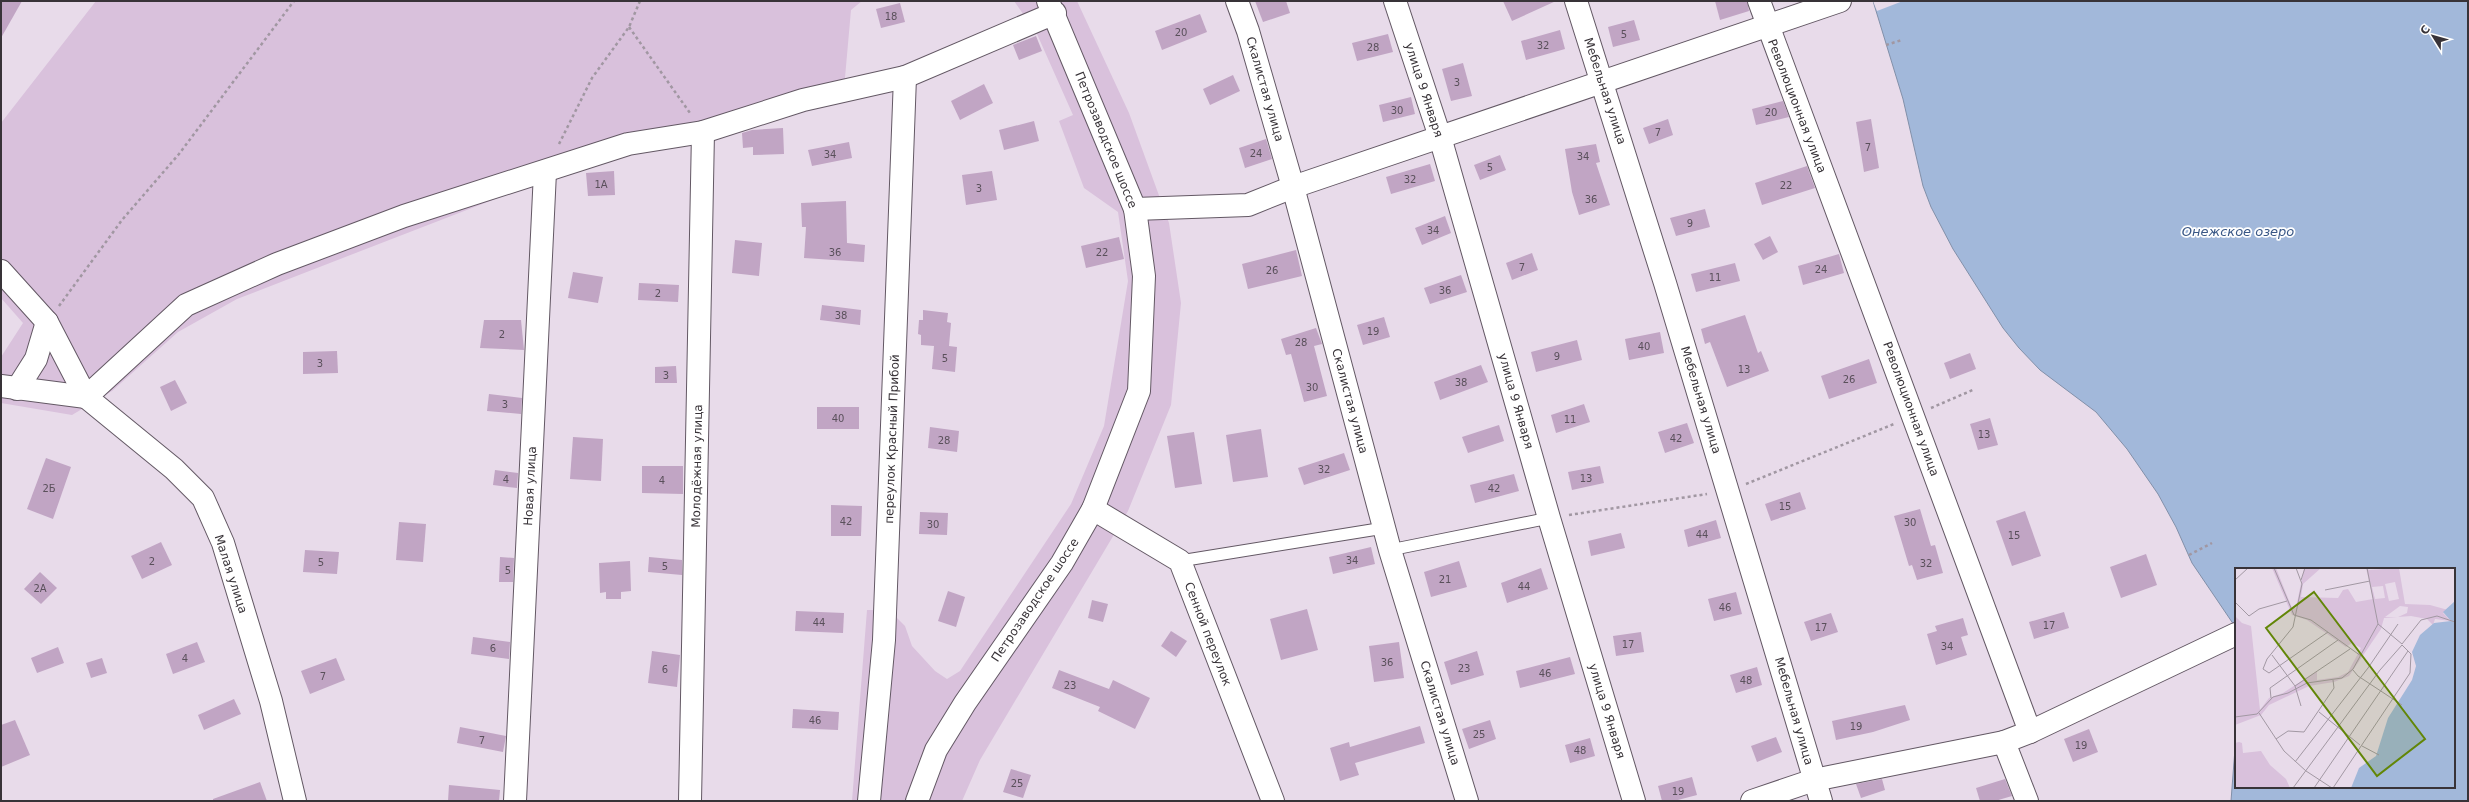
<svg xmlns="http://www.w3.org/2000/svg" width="2469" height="802" viewBox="0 0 2469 802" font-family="'DejaVu Sans',sans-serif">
  <rect width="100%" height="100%" fill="#e8dbea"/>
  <g fill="#d9c1dc">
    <polygon points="96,1 862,1 851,10 843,100 717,136 580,166 237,299 178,332 112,391 72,415 1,403 1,357 23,323 1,298 1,123"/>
    <polygon points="1014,1 1077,1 1129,113 1169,223 1181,303 1171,405 1128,511 980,760 962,801 852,801 867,610 889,610 905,626 912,646 935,671 947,679 960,671 1071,504 1104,426 1128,281 1118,212 1084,188 1059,121 1073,115 1037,34"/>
  </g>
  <polygon fill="#a2b8da" stroke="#8290a9" points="1873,1 2468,1 2468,801 2231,801 2236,736 2236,787 2454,787 2454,569 2236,569 2236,628 2192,563 2176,527 2158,494 2127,449 2096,412 2040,370 2019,348 2003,328 1953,249 1931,207 1923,186 1903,99"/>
  <polygon fill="#e8dbea" points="1873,1 1903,1 1877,11"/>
  <g fill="#c1a5c4">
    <polygon points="1,1 22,1 1,38"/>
    <polygon points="1255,1 1286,1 1290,13 1263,22"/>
    <polygon points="1503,1 1556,1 1512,21"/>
    <polygon points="1715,1 1747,1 1749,11 1720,20"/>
    <polygon points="900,3 905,22 881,28 876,9"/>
    <polygon points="1200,14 1207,32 1162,50 1155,31"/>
    <polygon points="1634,20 1640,40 1613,47 1608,27"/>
    <polygon points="1560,30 1565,49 1526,60 1521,41"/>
    <polygon points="1388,34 1393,52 1357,61 1352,43"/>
    <polygon points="1036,36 1042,51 1019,60 1013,45"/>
    <polygon points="1463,63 1472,96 1451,101 1442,69"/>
    <polygon points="1233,75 1240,91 1210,105 1203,89"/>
    <polygon points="984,84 993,103 960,120 951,101"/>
    <polygon points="1411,97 1415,114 1383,122 1379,105"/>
    <polygon points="1783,101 1789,117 1756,125 1752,109"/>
    <polygon points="1668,119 1673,135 1649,144 1643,128"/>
    <polygon points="1871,119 1879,168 1864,172 1856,122"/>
    <polygon points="1034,121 1039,141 1004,150 999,130"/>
    <polygon points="783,128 784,154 753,155 753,147 743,148 742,133 752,130"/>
    <polygon points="1266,139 1272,159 1245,168 1239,148"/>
    <polygon points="849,142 852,158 812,166 808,150"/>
    <polygon points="1596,144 1600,162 1596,163 1610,205 1579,215 1572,192 1565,149"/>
    <polygon points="1500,155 1506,170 1480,180 1474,165"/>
    <polygon points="1430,164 1435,181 1391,194 1386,177"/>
    <polygon points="1807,166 1815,188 1762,205 1755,183"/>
    <polygon points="614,171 615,195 588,196 586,173"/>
    <polygon points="992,171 997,200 966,205 962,175"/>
    <polygon points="846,201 847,243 865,245 864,262 804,258 806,227 802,227 801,203"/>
    <polygon points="1705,209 1710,227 1676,236 1670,218"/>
    <polygon points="1445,216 1451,233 1422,245 1415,228"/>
    <polygon points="1770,236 1778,252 1763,260 1754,244"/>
    <polygon points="1119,237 1124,259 1086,268 1081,246"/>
    <polygon points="735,240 762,243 759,276 732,273"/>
    <polygon points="1296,250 1302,276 1248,289 1242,264"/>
    <polygon points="1532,253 1538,270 1512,280 1506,263"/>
    <polygon points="1839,254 1844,273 1803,285 1798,266"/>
    <polygon points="1735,263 1740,281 1696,292 1691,274"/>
    <polygon points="573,272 603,277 598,303 568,298"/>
    <polygon points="1461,275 1467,292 1430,304 1424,288"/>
    <polygon points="639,283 679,285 678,302 638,300"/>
    <polygon points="822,305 861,310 860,325 820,320"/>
    <polygon points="923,310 948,313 947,322 951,323 949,346 957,347 955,372 932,369 934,346 921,345 921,335 918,334 919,320 923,320"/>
    <polygon points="1745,315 1758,353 1761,351 1769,371 1727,387 1710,342 1705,344 1701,329"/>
    <polygon points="1384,317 1390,337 1363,345 1357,325"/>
    <polygon points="484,320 521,320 524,350 480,348"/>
    <polygon points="1316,328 1322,344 1314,346 1327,396 1304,402 1291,354 1286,355 1281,339"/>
    <polygon points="1660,332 1664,353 1629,360 1625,339"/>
    <polygon points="1577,340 1582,360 1536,372 1531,352"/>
    <polygon points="337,351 338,373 303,374 303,352"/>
    <polygon points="1970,353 1976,369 1950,379 1944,363"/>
    <polygon points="1869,359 1877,383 1829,399 1821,376"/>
    <polygon points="1481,365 1488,382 1440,400 1434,382"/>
    <polygon points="676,366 677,383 655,383 655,367"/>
    <polygon points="175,380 187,403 171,411 160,387"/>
    <polygon points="489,394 522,398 521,414 487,411"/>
    <polygon points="1584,404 1590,422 1556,433 1551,415"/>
    <rect x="817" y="407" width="42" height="22"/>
    <polygon points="1990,418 1998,445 1978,450 1970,424"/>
    <polygon points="1687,423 1694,443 1665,453 1658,432"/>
    <polygon points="1499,425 1504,441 1468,453 1462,437"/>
    <polygon points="930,427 959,431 957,452 928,448"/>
    <polygon points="1261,429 1268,477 1233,482 1226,435"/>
    <polygon points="1194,432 1202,484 1175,488 1167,436"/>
    <polygon points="573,437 603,439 601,481 570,479"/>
    <polygon points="1344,453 1350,470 1304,485 1298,468"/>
    <polygon points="46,458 71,467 53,519 27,509"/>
    <polygon points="642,466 683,466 683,494 642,493"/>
    <polygon points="1600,466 1604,483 1572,490 1568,472"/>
    <polygon points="495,470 518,473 517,488 493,485"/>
    <polygon points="1514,474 1519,491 1475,503 1470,485"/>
    <polygon points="1800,492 1806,509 1771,521 1765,504"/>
    <polygon points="831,505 862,506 861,536 831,536"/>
    <polygon points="1920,509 1931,546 1935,545 1943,573 1917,580 1912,565 1909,566 1894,516"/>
    <polygon points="2025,511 2041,556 2012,566 1996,521"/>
    <polygon points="920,512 948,513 947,535 919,534"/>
    <polygon points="1716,520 1721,538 1688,547 1684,530"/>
    <polygon points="399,522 426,524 423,562 396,560"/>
    <polygon points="1621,533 1625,548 1591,556 1588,541"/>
    <polygon points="161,542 172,565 142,579 131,556"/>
    <polygon points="1371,547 1375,564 1333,574 1329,557"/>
    <polygon points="305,550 339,552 337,574 303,572"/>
    <polygon points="2146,554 2157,585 2121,598 2110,567"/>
    <polygon points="500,557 514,558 513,582 499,582"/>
    <polygon points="649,557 682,560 682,575 648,572"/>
    <polygon points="630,561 631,591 621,592 621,599 606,599 606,592 600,593 599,563"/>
    <polygon points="1459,561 1467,587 1431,597 1424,572"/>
    <polygon points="1541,568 1548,589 1507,603 1501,583"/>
    <polygon points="40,572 57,588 41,604 24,589"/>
    <polygon points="948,591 965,597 956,627 938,621"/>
    <polygon points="1736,592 1742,614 1714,621 1708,599"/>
    <polygon points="1092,600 1108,604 1103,622 1088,618"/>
    <polygon points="1307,609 1318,650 1281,660 1270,619"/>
    <polygon points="796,611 844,613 843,633 795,631"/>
    <polygon points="2064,612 2069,628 2034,639 2029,622"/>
    <polygon points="1831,613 1838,632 1811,641 1804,622"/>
    <polygon points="1963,618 1968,635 1961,637 1967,655 1936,665 1927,634 1937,631 1935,626"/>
    <polygon points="1171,631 1187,641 1176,657 1161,646"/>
    <polygon points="1641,632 1644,652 1616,656 1613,636"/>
    <polygon points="473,637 510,642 509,659 471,654"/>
    <polygon points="197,642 205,662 173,674 166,654"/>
    <polygon points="1399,642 1404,678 1374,682 1369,646"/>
    <polygon points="58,647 64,663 37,673 31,658"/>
    <polygon points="652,651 680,655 677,687 648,683"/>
    <polygon points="1477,651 1484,675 1451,685 1444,662"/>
    <polygon points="1570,657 1575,674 1520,688 1516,671"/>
    <polygon points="102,658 107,673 91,678 86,663"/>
    <polygon points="336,658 345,680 310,694 301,671"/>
    <polygon points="1757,667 1762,685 1736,693 1730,675"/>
    <polygon points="1059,670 1109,689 1113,680 1150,698 1135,729 1098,711 1100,707 1052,688"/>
    <polygon points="234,699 241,714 204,730 198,715"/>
    <polygon points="1905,705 1910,720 1873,732 1836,740 1832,721"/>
    <polygon points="793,709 839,712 838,730 792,728"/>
    <polygon points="15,720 30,755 1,767 1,725"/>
    <polygon points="1490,720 1496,739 1469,749 1462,729"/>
    <polygon points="1420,726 1425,743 1355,763 1359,775 1340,781 1330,748 1349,742 1350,747"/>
    <polygon points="460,727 506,736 503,752 457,743"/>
    <polygon points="2089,729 2098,752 2073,762 2064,739"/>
    <polygon points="1776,737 1782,752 1757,762 1751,746"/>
    <polygon points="1590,738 1595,756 1570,763 1565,745"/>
    <polygon points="1011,769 1031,775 1023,798 1003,792"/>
    <polygon points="1692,777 1697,795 1674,801 1662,801 1658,786"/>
    <polygon points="1882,779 1885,790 1861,798 1856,784"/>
    <polygon points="2005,779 2012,796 1995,801 1980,801 1976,788"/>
    <polygon points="260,782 267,801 213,801 213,799"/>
    <polygon points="449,785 500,790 499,801 448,801"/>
  </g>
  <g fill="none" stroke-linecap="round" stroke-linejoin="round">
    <g stroke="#635864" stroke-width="13">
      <g id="service">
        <polyline points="1390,550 1549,518"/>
        <polyline points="1180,561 1384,528"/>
      </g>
    </g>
    <g stroke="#635864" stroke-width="24">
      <g id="minor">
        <polyline points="1237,1 1248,31 1293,187 1390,550 1467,801"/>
        <polyline points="1395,1 1440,137 1549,518 1634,801"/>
        <polyline points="1576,1 1665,283 1821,801"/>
        <polyline points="1759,1 2030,732 2004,742 2027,801"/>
        <polyline points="1135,209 1248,205 1293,187 1840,1"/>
        <polyline points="1,271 47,322 86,397 174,469 203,498 223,543 271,701 295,801"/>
        <polyline points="1,386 86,397"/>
        <polyline points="17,389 36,359 47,322"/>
        <polyline points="86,397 186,305 277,264 404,216 628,144 703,132 803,100 905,77 1055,13"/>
        <polyline points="1093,509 1180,561 1273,801"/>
        <polyline points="2030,732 2236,634"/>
        <polyline points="515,801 545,172"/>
        <polyline points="690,801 703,132"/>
        <polyline points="869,801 884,640 905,77"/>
        <polyline points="1752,801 1814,780 2004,742"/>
      </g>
    </g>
    <g stroke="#635864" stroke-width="24">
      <polyline id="secondary" points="917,801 936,750 965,703 1062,563 1093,509 1139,391 1144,276 1135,209 1048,1"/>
    </g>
    <g stroke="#a197a2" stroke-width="2.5" stroke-dasharray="3 3" stroke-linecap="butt">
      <polyline points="629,27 690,113"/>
      <polyline points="1886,45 1902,40"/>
      <polyline points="559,144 592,78 629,27 640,1"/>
      <polyline points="59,306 122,220 179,154 294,1"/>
      <polyline points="1931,408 1975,389"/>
      <polyline points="1746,484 1894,424"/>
      <polyline points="1569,515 1707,494"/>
      <polyline points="2189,555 2212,543"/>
      <polyline points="2234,746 2236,746"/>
    </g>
    <use href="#service" stroke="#fff" stroke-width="11"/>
    <use href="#minor" stroke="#fff" stroke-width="22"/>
    <use href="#secondary" stroke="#fff" stroke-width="22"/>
  </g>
  <g text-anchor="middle" stroke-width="3.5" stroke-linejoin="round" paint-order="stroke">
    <g font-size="10" fill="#5a505b">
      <text x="891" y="20">18</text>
      <text x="1181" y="36">20</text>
      <text x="1624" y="38">5</text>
      <text x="1543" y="49">32</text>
      <text x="1373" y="51">28</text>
      <text x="1457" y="86">3</text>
      <text x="1397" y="114">30</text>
      <text x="1771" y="116">20</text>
      <text x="1658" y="136">7</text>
      <text x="1868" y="151">7</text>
      <text x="1256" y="157">24</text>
      <text x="830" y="158">34</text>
      <text x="1583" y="160">34</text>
      <text x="1490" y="171">5</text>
      <text x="1410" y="183">32</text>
      <text x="601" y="188">1А</text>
      <text x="1786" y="189">22</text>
      <text x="979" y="192">3</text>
      <text x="1591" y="203">36</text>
      <text x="1690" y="227">9</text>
      <text x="1433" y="234">34</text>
      <text x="835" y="256">36</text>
      <text x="1102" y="256">22</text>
      <text x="1522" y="271">7</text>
      <text x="1821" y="273">24</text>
      <text x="1272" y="274">26</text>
      <text x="1715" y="281">11</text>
      <text x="1445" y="294">36</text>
      <text x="658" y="297">2</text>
      <text x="841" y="319">38</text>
      <text x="1373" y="335">19</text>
      <text x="502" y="338">2</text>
      <text x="1301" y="346">28</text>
      <text x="1644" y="350">40</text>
      <text x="1557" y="360">9</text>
      <text x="945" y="362">5</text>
      <text x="320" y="367">3</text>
      <text x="1744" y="373">13</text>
      <text x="666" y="379">3</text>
      <text x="1849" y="383">26</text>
      <text x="1461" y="386">38</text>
      <text x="1312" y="391">30</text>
      <text x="505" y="408">3</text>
      <text x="838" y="422">40</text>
      <text x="1570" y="423">11</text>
      <text x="1984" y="438">13</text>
      <text x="1676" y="442">42</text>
      <text x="944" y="444">28</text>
      <text x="1324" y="473">32</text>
      <text x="1586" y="482">13</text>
      <text x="506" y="483">4</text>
      <text x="662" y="484">4</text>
      <text x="49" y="492">2Б</text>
      <text x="1494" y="492">42</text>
      <text x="1785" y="510">15</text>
      <text x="846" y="525">42</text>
      <text x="1910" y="526">30</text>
      <text x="933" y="528">30</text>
      <text x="1702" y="538">44</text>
      <text x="2014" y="539">15</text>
      <text x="1352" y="564">34</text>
      <text x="152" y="565">2</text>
      <text x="321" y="566">5</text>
      <text x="1926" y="567">32</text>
      <text x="665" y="570">5</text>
      <text x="508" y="574">5</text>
      <text x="1445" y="583">21</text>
      <text x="1524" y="590">44</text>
      <text x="40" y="592">2А</text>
      <text x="1725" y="611">46</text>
      <text x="819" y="626">44</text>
      <text x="2049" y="629">17</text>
      <text x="1821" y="631">17</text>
      <text x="1628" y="648">17</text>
      <text x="1947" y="650">34</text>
      <text x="493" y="652">6</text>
      <text x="185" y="662">4</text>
      <text x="1387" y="666">36</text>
      <text x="1464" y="672">23</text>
      <text x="665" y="673">6</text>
      <text x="1545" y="677">46</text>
      <text x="323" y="680">7</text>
      <text x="1746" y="684">48</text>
      <text x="1070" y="689">23</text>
      <text x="815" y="724">46</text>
      <text x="1856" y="730">19</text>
      <text x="1479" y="738">25</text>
      <text x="482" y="744">7</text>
      <text x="2081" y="749">19</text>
      <text x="1580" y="754">48</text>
      <text x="1017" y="787">25</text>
      <text x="1678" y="795">19</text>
    </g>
    <g font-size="12" fill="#383338" stroke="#fff">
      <text transform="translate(1265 89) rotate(74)" y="4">Скалистая улица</text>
      <text transform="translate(1424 90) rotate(72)" y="4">улица 9 Января</text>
      <text transform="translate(1605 91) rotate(72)" y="4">Мебельная улица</text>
      <text transform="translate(1797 106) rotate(69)" y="4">Революционная улица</text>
      <text transform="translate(1106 140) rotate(68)" y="4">Петрозаводское шоссе</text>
      <text transform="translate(1701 400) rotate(73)" y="4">Мебельная улица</text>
      <text transform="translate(1350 401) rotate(75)" y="4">Скалистая улица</text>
      <text transform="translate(1516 401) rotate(74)" y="4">улица 9 Января</text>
      <text transform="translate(1911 409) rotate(70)" y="4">Революционная улица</text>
      <text transform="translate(892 439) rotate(-88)" y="4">переулок Красный Прибой</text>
      <text transform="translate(697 466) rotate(-89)" y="4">Молодёжная улица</text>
      <text transform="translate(530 486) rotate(-87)" y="4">Новая улица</text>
      <text transform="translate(231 574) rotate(72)" y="4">Малая улица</text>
      <text transform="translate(1035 600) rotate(-56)" y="4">Петрозаводское шоссе</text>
      <text transform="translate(1208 634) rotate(69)" y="4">Сенной переулок</text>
      <text transform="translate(1607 711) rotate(73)" y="4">улица 9 Января</text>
      <text transform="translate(1794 711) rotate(74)" y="4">Мебельная улица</text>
      <text transform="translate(1440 713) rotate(73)" y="4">Скалистая улица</text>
    </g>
    <g font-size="13" font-style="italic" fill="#395786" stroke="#fff">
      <text x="2238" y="236">Онежское озеро</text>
    </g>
  </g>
  <g transform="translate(2235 568)">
    <rect width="220" height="220" fill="#e8dbea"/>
    <path d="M37,0H41L57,40H61L69,0H86L68,16L66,29L103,30L108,22L113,21L121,34L138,31L131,0L134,2L164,0L170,36L195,37L213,42L208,45L216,53L200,51L198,57L192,51L176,48L149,50L146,61L114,108L99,114L74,118L34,137L26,147L0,157V48L7,55L16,58L25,142L34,130L48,125L82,103V112L103,109L113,104L126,80L117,75L111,79L72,52L57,47ZM160,14L164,31L154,33L150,16ZM148,18L150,30L140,31L137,19ZM165,38L173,39L172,45L163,49H150ZM4,174L7,175L8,185L26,183L35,197L51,211L55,220H0V175Z" fill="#d9c1dc" fill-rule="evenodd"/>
    <path d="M220,33V220H116L124,200L141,188L153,150L177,112L181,98L177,84L185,67L199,55L216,53L208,44Z" fill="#a2b8da"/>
    <path fill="none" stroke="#a298a3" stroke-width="1" d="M39,0L59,47M61,0L67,16L58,59L32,91L28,101L34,105L93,64M73,0H113M132,0L143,56L167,76M0,12L13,0M66,12L70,0M90,22L135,13M0,34L14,48L24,41L52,33M59,47L76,52L126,88M167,76L186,52L202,48L220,54M37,87L60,118L66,138M118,102L123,108L167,137M60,118L115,81M36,130L35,120L103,72M84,144L125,177M24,145L49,183L71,203L97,220M0,149L22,146L38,129L53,125L72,115L107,110L118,101L143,56M41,171L53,163L69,164L99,120L98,112M127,178L144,187M60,194L133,100L163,56M58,220L145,102L167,77M79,220L173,83M98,220L175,105L176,86L167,77"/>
    <path fill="#628607" fill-opacity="0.15" stroke="#628607" stroke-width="2" d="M79,24L190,171L142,208L31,60Z"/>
    <rect width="220" height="220" fill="none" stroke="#383338" stroke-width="2"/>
  </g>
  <rect width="2469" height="802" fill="none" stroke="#383338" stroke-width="4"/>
  <g transform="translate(2433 36) rotate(307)" stroke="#ffffff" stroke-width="3" paint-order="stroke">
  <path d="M0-3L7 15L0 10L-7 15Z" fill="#383338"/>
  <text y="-6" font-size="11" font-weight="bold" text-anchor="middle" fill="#383338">С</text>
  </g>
</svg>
